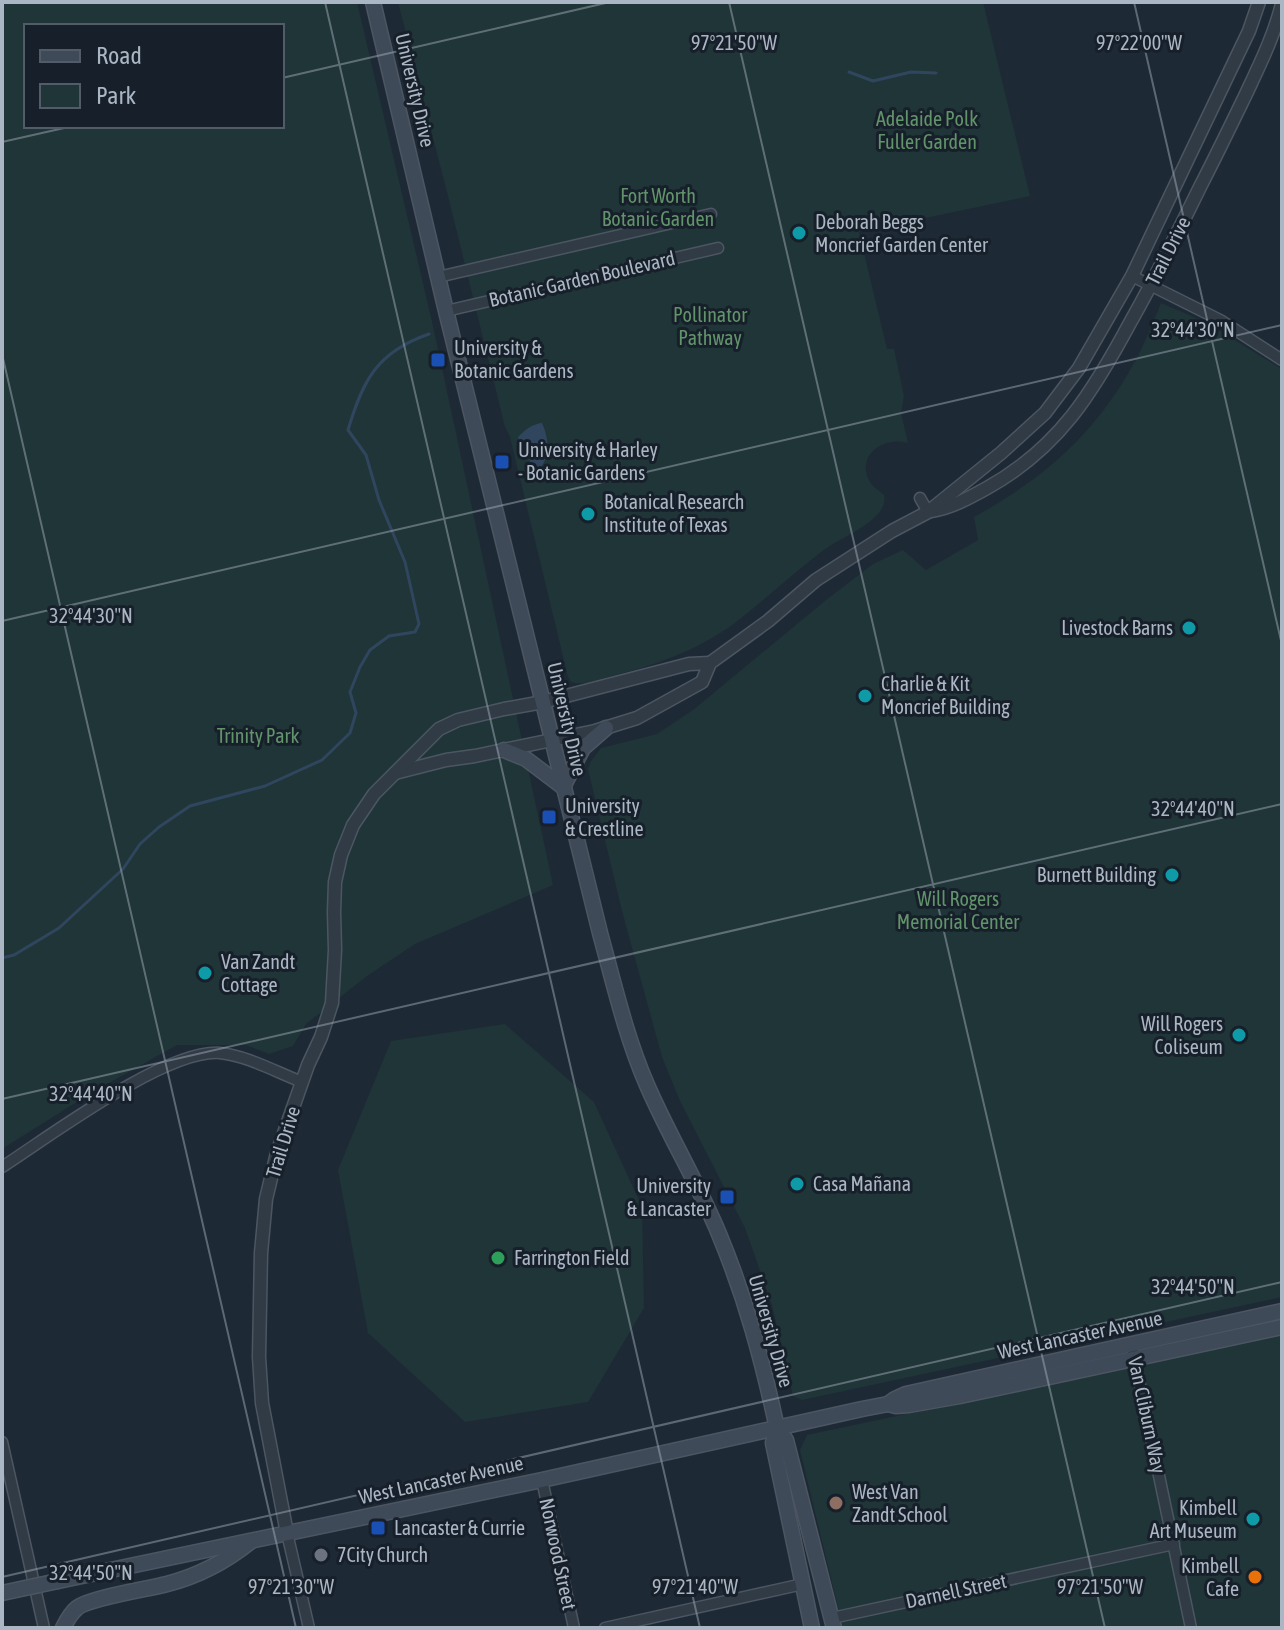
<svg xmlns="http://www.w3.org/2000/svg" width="1284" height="1630" viewBox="0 0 1284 1630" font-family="'Asap Condensed',sans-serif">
  <rect width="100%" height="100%" fill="#1e2936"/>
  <g fill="#203537" fill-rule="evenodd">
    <path d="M2,2H357L433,326L553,885L415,944L367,976L306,1024L293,1046L269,1054L246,1045H177L91,1093L2,1149ZM26,26H282V126H26Z"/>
    <path d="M398,2H983L1030,196L859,232L887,349H894L904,396L901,413L908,443C883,436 855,456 870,482C873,487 880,491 884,495C890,519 842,537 825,549C796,571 769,596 740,619C704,648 657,665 612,676C599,679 584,686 571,682L568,677L510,437L505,427L449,200Z"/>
    <path d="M1161,303L1205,322L1282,369V1297L802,1400L793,1396L772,1305L745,1228L680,1101L662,1057L622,911L588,769L591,761L601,748L657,734L693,710L826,600L873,564L903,550L926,570L978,540L974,517C1043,479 1094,435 1133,365C1144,346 1152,324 1161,303Z"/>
    <polygon points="505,1024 594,1102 642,1207 644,1308 588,1402 465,1422 368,1333 338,1170 391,1041"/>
    <polygon points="1282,1334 1282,1628 843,1628 800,1450 807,1435"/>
  </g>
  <path fill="#30465e" d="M542,423C549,439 551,456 539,470L531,466C530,455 521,448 518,437C525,430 532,424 542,423Z"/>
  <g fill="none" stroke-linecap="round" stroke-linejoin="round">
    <g stroke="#30465e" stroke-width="3">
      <polyline points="849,72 873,81 911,72 936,73"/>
      <path d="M2,958L14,955L59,928L123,869L140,844L159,827L190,806L265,786L322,760L350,733L356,713L350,692L360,667L370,650L389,636L415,632L419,624L405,562L379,500L366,455L348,430C363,380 377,352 429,334"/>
    </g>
    <g stroke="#4c5662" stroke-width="13">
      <g id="minor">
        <polyline points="1132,276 1220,320 1282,360"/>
        <polyline points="438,277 711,214"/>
        <polyline points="446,311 718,248"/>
        <polyline points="920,498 928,512"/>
        <path d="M2,1167C50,1136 166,1049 220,1053C248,1056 276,1072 302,1082"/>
        <polyline points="1133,1352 1191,1628"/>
        <polyline points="2,1442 44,1628"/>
        <polyline points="542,1480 574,1628"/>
        <polyline points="287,1533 309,1628"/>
        <polyline points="832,1618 1174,1544"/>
        <polyline points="605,1628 803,1584"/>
      </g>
    </g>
    <g stroke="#4c5662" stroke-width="15">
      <g id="tertiary">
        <path d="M931,511C951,508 969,498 987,488C1059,448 1093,392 1131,321C1156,277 1178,232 1200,187C1216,156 1231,125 1246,94C1260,64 1274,36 1282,4"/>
        <polyline points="395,773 446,760 475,756 595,731 637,718 702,682 710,663 768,621 816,580 892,531 928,512 1001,453 1045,413 1079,368 1132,276 1249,31 1259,2"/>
        <polyline points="287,1533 262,1403 259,1357 261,1253 266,1199 277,1153 308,1065 321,1037 332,1003 335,950 334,912 335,882 341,855 353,825 374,794 439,729 458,720 504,709 543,702 689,664 710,663"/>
      </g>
    </g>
    <g stroke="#4c5662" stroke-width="17">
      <g id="secondary">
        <path d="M373,2L446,311L600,933C614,984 626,1037 647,1085C669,1136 698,1183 719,1234C746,1299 762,1359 777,1428L773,1443L812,1628"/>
        <polyline points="504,750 526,759 563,787"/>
        <polyline points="563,787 583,748 606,728"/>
        <polyline points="888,1404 895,1399 906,1394 1282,1311"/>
        <polyline points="777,1428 786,1440 834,1628"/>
        <polyline points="58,1581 542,1480 862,1409 888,1404 896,1406 909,1405 960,1396 1282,1327"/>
        <path d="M63,1628C66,1622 72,1612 77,1608C88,1598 149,1589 167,1584C198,1576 225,1562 250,1542"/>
      </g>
    </g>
    <use href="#minor" stroke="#313b46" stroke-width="10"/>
    <use href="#tertiary" stroke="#313b46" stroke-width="12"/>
    <use href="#secondary" stroke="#3f4a59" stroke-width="14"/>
    <g stroke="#4c5662" stroke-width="17" stroke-linecap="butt">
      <polyline id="secondary-bridge" points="2,1593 58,1581"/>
    </g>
    <use href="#secondary-bridge" stroke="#3f4a59" stroke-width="14"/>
  </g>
  <path fill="none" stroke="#abb6c4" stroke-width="2" stroke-opacity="0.45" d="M325,2L700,1628M729,2L1105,1628M1134,2L1282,645M282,78L610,2M2,142L73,126M2,354L296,1628M2,621L1282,325M2,1099L1282,804M2,1577L1282,1282"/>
  <g fill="#0f9aa8" stroke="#17202a" stroke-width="3">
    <circle cx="799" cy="233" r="8"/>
    <circle cx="588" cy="514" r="8"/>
    <circle cx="1189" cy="628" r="8"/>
    <circle cx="865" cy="696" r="8"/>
    <circle cx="1172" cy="875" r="8"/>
    <circle cx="205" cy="973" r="8"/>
    <circle cx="1239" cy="1035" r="8"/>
    <circle cx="797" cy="1184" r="8"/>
    <circle cx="1253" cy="1519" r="8"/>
  </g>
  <g fill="#1a4fb4" stroke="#17202a" stroke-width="3">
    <rect x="430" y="352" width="16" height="16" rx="4"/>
    <rect x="494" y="454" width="16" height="16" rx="4"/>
    <rect x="541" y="809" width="16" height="16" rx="4"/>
    <rect x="719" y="1189" width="16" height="16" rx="4"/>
    <rect x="370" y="1520" width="16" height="16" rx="4"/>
  </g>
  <circle fill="#2e9e5b" stroke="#17202a" stroke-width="3" cx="498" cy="1258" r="8"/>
  <circle fill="#8d6e63" stroke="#17202a" stroke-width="3" cx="836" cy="1503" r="8"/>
  <circle fill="#6b7280" stroke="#17202a" stroke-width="3" cx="321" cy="1555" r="8"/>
  <circle fill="#e8710a" stroke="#17202a" stroke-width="3" cx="1255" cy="1577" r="8"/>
  <g text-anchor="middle" stroke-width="6" stroke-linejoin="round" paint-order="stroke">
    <g font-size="20" fill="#abb6c4" stroke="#17202a">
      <text transform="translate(415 90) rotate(77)" y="7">University Drive</text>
      <text transform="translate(1168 251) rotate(-63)" y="7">Trail Drive</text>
      <text transform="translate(582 279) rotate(-13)" y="7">Botanic Garden Boulevard</text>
      <text transform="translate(567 719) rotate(77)" y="7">University Drive</text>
      <text transform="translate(283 1142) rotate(-73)" y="7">Trail Drive</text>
      <text transform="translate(771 1331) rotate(74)" y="7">University Drive</text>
      <text transform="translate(1080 1335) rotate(-12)" y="7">West Lancaster Avenue</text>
      <text transform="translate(1147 1415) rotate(78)" y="7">Van Cliburn Way</text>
      <text transform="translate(441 1480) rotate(-12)" y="7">West Lancaster Avenue</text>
      <text transform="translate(558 1554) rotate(78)" y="7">Norwood Street</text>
      <text transform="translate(956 1591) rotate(-12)" y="7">Darnell Street</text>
    </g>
    <g font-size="20" fill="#62946b" stroke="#17202a">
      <text x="927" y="126">Adelaide Polk<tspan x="927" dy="23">Fuller Garden</tspan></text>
      <text x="658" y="203">Fort Worth<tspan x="658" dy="23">Botanic Garden</tspan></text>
      <text x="710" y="322">Pollinator<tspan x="710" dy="23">Pathway</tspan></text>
      <text x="258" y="743">Trinity Park</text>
      <text x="958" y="906">Will Rogers<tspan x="958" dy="23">Memorial Center</tspan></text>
    </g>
    <g font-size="20" fill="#abb6c4" stroke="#17202a" text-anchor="start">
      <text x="815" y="229">Deborah Beggs<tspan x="815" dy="23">Moncrief Garden Center</tspan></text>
      <text x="454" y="355">University &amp;<tspan x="454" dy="23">Botanic Gardens</tspan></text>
      <text x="518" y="457">University &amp; Harley<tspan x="518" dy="23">- Botanic Gardens</tspan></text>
      <text x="604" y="509">Botanical Research<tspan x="604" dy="23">Institute of Texas</tspan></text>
      <text x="1173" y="635" text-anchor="end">Livestock Barns</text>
      <text x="881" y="691">Charlie &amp; Kit<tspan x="881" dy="23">Moncrief Building</tspan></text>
      <text x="565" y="813">University<tspan x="565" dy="23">&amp; Crestline</tspan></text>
      <text x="1156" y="882" text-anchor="end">Burnett Building</text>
      <text x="221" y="969">Van Zandt<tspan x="221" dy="23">Cottage</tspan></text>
      <text x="1223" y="1031" text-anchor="end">Will Rogers<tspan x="1223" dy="23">Coliseum</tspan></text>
      <text x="813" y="1191">Casa Mañana</text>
      <text x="711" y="1193" text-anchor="end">University<tspan x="711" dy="23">&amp; Lancaster</tspan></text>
      <text x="514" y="1265">Farrington Field</text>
      <text x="852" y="1499">West Van<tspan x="852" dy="23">Zandt School</tspan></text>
      <text x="1237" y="1515" text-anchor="end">Kimbell<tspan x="1237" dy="23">Art Museum</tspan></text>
      <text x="394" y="1535">Lancaster &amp; Currie</text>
      <text x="337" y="1562">7City Church</text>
      <text x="1239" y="1573" text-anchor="end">Kimbell<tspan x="1239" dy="23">Cafe</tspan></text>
    </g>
  </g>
  <g font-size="20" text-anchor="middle" fill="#abb6c4" stroke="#17202a" stroke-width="6" stroke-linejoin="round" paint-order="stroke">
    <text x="734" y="50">97°21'50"W</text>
    <text x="1139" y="50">97°22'00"W</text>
    <text x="1193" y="337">32°44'30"N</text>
    <text x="91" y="623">32°44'30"N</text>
    <text x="1193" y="816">32°44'40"N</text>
    <text x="91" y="1101">32°44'40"N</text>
    <text x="1193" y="1294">32°44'50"N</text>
    <text x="91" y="1580">32°44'50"N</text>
    <text x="291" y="1594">97°21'30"W</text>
    <text x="695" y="1594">97°21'40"W</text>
    <text x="1100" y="1594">97°21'50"W</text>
  </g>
  <rect width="1284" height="1630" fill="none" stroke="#abb6c4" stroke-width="8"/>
  <rect x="24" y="24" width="260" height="104" fill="#17202a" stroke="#525c68" stroke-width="2"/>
  <rect x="40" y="50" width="40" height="12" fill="#3f4a59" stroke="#525c68" stroke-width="2"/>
  <text x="96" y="64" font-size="24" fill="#abb6c4">Road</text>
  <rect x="40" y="84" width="40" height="24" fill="#203537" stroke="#525c68" stroke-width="2"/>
  <text x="96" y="104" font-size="24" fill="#abb6c4">Park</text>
</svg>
